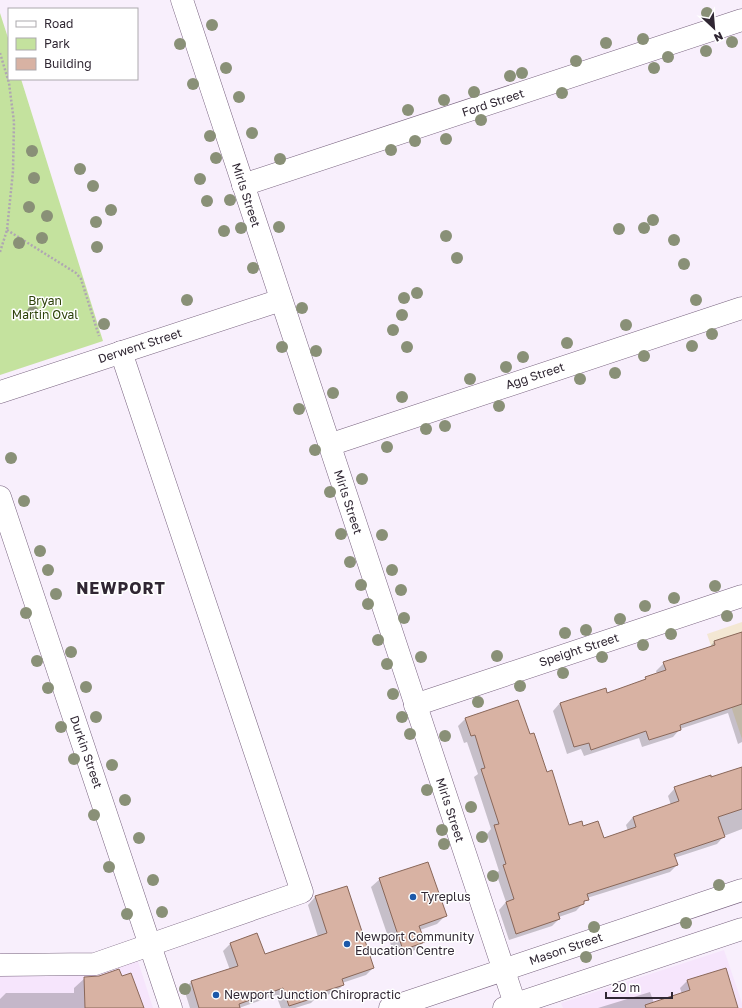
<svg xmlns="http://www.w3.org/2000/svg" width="742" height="1008" viewBox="0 0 742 1008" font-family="'Golos Text',sans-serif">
  <rect width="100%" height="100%" fill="#f8effc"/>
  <g fill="#f6e5fc">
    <polygon points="724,950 742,1003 742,1008 563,1008 561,1003"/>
    <polygon points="136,955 153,1008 0,1008 0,969"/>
  </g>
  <polygon fill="#f3e7d3" points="742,622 742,739 707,634"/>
  <polygon fill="#c4e29e" points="0,13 9,41 9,79 21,79 103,341 0,375"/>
  <g fill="#0003">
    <polygon points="742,633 742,742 738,744 728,713 680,729 673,737 642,747 639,738 584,756 581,749 567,754 553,711 560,703 607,694 642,682 646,678 657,674 656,671 664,663 708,649 714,642"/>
    <polygon points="518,701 529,735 569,827 583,827 603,839 628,831 626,825 633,817 671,805 668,796 675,788 742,768 742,829 724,836 717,844 674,858 677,865 670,872 587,898 587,899 576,911 559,917 559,919 552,926 509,940 499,910 506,902 496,873 499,871 487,834 491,829 474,777 478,774 467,742 464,743 458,726 465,719"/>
    <polygon points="380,879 445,916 437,924 420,930 424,942 415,950 395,957 371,887"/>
    <polygon points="347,887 373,968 366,975 342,983 343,985 336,992 315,999 311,1003 295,1008 281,1008 276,995 239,1008 190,1008 184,989 191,982 230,970 223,951 230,944 264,955 318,937 308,905 315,897"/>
    <polygon points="725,969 737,1008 598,1008 650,992 654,1003 682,994 680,988 687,981"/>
    <polygon points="121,977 142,1008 0,1008 0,999 6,993 74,993 74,988 85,978"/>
  </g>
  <g fill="#d8b2a3" stroke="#896759">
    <polygon points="742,632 742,704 680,725 681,730 649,740 646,731 591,750 589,743 574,747 560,703 606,688 607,693 646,679 645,677 666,670 663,662 715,645 714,641"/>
    <polygon points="518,700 530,734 534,733 547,772 552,770 569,825 582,821 583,826 598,821 604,838 636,827 633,817 679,801 674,787 711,775 711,777 742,767 742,809 718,817 725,837 674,854 678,865 587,894 589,900 584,901 584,904 558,913 560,919 516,934 506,902 514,899 503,865 506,864 494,825 499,824 481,769 485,768 475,735 471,736 465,718"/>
    <polygon points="428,862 447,916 419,926 425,942 403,950 379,878"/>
    <polygon points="347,886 374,968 342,979 344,985 319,993 320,996 289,1006 283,988 239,1004 240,1008 199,1008 191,981 238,966 230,943 257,933 265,954 327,933 315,896"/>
    <polygon points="726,968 738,1008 646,1008 645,1005 690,990 687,980"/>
    <polygon points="119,969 122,976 131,973 144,1008 85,1008 84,977 99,976"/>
  </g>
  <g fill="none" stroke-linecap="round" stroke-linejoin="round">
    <g stroke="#78637f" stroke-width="23">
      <g id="minor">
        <polyline points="182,0 515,1004"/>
        <polyline points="243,185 742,20"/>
        <polyline points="0,392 281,300"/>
        <polyline points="329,445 742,308"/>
        <polyline points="0,497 171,1008"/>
        <polyline points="415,705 742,596"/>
        <polyline points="0,965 95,964 302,892 121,352"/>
        <polyline points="390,1008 742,890"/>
        <polyline points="504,1008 742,929"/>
      </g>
    </g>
    <g stroke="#afa6b2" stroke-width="2.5" stroke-dasharray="2 2" stroke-linecap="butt">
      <polyline points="0,53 9,83 14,122 13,171 7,230 0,252"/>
      <polyline points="7,230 76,273 81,279 99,336"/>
    </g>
    <use href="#minor" stroke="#fff" stroke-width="22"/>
  </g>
  <g fill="#899077">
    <circle cx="707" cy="13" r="6"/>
    <circle cx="212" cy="25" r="6"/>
    <circle cx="643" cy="39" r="6"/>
    <circle cx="732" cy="42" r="6"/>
    <circle cx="606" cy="43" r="6"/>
    <circle cx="180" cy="44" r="6"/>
    <circle cx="706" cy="51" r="6"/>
    <circle cx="668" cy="57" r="6"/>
    <circle cx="576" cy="61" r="6"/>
    <circle cx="226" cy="68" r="6"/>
    <circle cx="654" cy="68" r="6"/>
    <circle cx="522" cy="73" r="6"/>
    <circle cx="510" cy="76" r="6"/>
    <circle cx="193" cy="84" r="6"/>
    <circle cx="474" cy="92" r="6"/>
    <circle cx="562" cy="93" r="6"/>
    <circle cx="239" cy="97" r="6"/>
    <circle cx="444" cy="100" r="6"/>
    <circle cx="408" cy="110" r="6"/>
    <circle cx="481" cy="120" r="6"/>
    <circle cx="252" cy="133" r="6"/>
    <circle cx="210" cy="136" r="6"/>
    <circle cx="446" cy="139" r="6"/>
    <circle cx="415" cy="141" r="6"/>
    <circle cx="391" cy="150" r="6"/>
    <circle cx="32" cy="151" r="6"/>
    <circle cx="216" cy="158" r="6"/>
    <circle cx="280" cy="159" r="6"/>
    <circle cx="80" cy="169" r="6"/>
    <circle cx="34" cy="178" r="6"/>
    <circle cx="200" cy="179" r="6"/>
    <circle cx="93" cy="186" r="6"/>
    <circle cx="230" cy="200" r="6"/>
    <circle cx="207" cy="201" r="6"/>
    <circle cx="29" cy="207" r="6"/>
    <circle cx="111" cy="210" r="6"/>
    <circle cx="47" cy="216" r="6"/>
    <circle cx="653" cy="220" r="6"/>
    <circle cx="96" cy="222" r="6"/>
    <circle cx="279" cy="227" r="6"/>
    <circle cx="241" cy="228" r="6"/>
    <circle cx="644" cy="228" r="6"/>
    <circle cx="619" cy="229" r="6"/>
    <circle cx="224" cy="231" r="6"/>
    <circle cx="446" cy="236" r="6"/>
    <circle cx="42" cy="238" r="6"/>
    <circle cx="674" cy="240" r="6"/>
    <circle cx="19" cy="243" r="6"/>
    <circle cx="97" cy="247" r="6"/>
    <circle cx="457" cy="258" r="6"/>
    <circle cx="684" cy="264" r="6"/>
    <circle cx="253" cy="268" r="6"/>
    <circle cx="417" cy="293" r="6"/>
    <circle cx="404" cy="298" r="6"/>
    <circle cx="187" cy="300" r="6"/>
    <circle cx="696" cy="300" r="6"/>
    <circle cx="302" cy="308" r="6"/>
    <circle cx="33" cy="312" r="6"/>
    <circle cx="402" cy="315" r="6"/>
    <circle cx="104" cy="324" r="6"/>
    <circle cx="626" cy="325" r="6"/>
    <circle cx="393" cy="330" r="6"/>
    <circle cx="712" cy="334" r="6"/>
    <circle cx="567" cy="343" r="6"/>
    <circle cx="692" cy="346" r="6"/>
    <circle cx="282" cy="347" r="6"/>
    <circle cx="407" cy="347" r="6"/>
    <circle cx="316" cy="351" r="6"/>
    <circle cx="644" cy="356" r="6"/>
    <circle cx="523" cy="357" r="6"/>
    <circle cx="506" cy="367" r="6"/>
    <circle cx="615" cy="373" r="6"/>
    <circle cx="470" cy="379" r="6"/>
    <circle cx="580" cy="379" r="6"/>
    <circle cx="333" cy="393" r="6"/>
    <circle cx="402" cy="397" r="6"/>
    <circle cx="499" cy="406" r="6"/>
    <circle cx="299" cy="409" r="6"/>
    <circle cx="445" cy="426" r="6"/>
    <circle cx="426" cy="429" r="6"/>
    <circle cx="387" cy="447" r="6"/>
    <circle cx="315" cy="450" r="6"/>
    <circle cx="11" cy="458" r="6"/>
    <circle cx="362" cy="479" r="6"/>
    <circle cx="330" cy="492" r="6"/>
    <circle cx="24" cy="501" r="6"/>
    <circle cx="341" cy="534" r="6"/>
    <circle cx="382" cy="535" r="6"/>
    <circle cx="40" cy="551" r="6"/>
    <circle cx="350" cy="562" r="6"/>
    <circle cx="48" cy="570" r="6"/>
    <circle cx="392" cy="570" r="6"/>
    <circle cx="361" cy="585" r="6"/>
    <circle cx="715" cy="586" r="6"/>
    <circle cx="401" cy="590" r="6"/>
    <circle cx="56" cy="594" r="6"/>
    <circle cx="674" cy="598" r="6"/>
    <circle cx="368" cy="604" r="6"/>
    <circle cx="645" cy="606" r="6"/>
    <circle cx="26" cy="613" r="6"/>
    <circle cx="727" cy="616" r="6"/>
    <circle cx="404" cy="618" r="6"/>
    <circle cx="620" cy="619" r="6"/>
    <circle cx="586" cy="630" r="6"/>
    <circle cx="565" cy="633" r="6"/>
    <circle cx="671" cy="634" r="6"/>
    <circle cx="378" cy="640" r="6"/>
    <circle cx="643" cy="645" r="6"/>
    <circle cx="71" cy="652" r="6"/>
    <circle cx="497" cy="656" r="6"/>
    <circle cx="421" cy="657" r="6"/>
    <circle cx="602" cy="657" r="6"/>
    <circle cx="37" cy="661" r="6"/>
    <circle cx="387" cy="664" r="6"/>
    <circle cx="563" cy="673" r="6"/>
    <circle cx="520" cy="686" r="6"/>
    <circle cx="86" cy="687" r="6"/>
    <circle cx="48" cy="688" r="6"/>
    <circle cx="393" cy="694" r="6"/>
    <circle cx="478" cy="702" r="6"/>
    <circle cx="96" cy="717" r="6"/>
    <circle cx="402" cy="717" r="6"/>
    <circle cx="61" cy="727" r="6"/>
    <circle cx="410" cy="734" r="6"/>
    <circle cx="445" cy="736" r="6"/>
    <circle cx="74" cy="759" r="6"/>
    <circle cx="112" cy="765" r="6"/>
    <circle cx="427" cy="790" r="6"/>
    <circle cx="125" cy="800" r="6"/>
    <circle cx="471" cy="807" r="6"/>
    <circle cx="94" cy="815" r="6"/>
    <circle cx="442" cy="830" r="6"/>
    <circle cx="482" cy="837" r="6"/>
    <circle cx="139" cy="838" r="6"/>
    <circle cx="444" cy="844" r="6"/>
    <circle cx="109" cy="867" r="6"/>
    <circle cx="493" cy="876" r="6"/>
    <circle cx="153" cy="880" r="6"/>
    <circle cx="719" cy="885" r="6"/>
    <circle cx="162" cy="912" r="6"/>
    <circle cx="127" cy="914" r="6"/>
    <circle cx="686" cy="923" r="6"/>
    <circle cx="594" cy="927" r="6"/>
    <circle cx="586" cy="957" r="6"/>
    <circle cx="185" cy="989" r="6"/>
  </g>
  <g fill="#1c58a9" stroke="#fff" stroke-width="1.5">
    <circle cx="413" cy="897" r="4"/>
    <circle cx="347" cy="944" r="4"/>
    <circle cx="216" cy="995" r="4"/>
  </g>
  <g text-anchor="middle" stroke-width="3" stroke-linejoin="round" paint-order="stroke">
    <g font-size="12" fill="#302733" stroke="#fff">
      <text transform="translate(493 103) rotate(-18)" y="4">Ford Street</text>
      <text transform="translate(246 195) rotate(72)" y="4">Mirls Street</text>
      <text transform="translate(140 346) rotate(-18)" y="4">Derwent Street</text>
      <text transform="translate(535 376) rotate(-18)" y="4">Agg Street</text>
      <text transform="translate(348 502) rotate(72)" y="4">Mirls Street</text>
      <text transform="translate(579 650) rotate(-18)" y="4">Speight Street</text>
      <text transform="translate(86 752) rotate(71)" y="4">Durkin Street</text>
      <text transform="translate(450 810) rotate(72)" y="4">Mirls Street</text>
      <text transform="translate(566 949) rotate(-19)" y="4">Mason Street</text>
    </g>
    <g font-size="12" fill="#2e420b" stroke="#fff">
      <text x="45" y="305">Bryan<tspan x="45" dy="14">Martin Oval</tspan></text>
    </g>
    <g font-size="12" fill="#302733" stroke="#fff" text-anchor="start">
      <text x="421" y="901">Tyreplus</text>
      <text x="355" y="941">Newport Community<tspan x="355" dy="14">Education Centre</tspan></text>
      <text x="224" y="999">Newport Junction Chiropractic</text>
    </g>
    <g font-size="16" font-weight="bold" letter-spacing="1" fill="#302733" stroke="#fff">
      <text x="121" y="594">NEWPORT</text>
    </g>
  </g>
  <rect x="8" y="8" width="130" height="72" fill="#ffffff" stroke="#aca9ad"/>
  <rect x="16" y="21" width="20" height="6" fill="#ffffff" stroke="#aca9ad"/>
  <text x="44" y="28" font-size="12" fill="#302733">Road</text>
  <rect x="16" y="38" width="20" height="12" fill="#c4e29e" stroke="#aca9ad"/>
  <text x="44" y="48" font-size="12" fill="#302733">Park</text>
  <rect x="16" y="58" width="20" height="12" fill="#d8b2a3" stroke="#aca9ad"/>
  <text x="44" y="68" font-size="12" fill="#302733">Building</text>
  <g transform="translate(714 28) rotate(154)" stroke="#ffffff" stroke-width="3" paint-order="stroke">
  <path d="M0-3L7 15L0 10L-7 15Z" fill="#302733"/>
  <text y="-6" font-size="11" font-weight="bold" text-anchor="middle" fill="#302733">N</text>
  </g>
  <path d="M606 992v6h66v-6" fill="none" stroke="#302733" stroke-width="2"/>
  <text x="612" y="992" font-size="12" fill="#302733" stroke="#ffffff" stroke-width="3" paint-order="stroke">20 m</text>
</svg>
